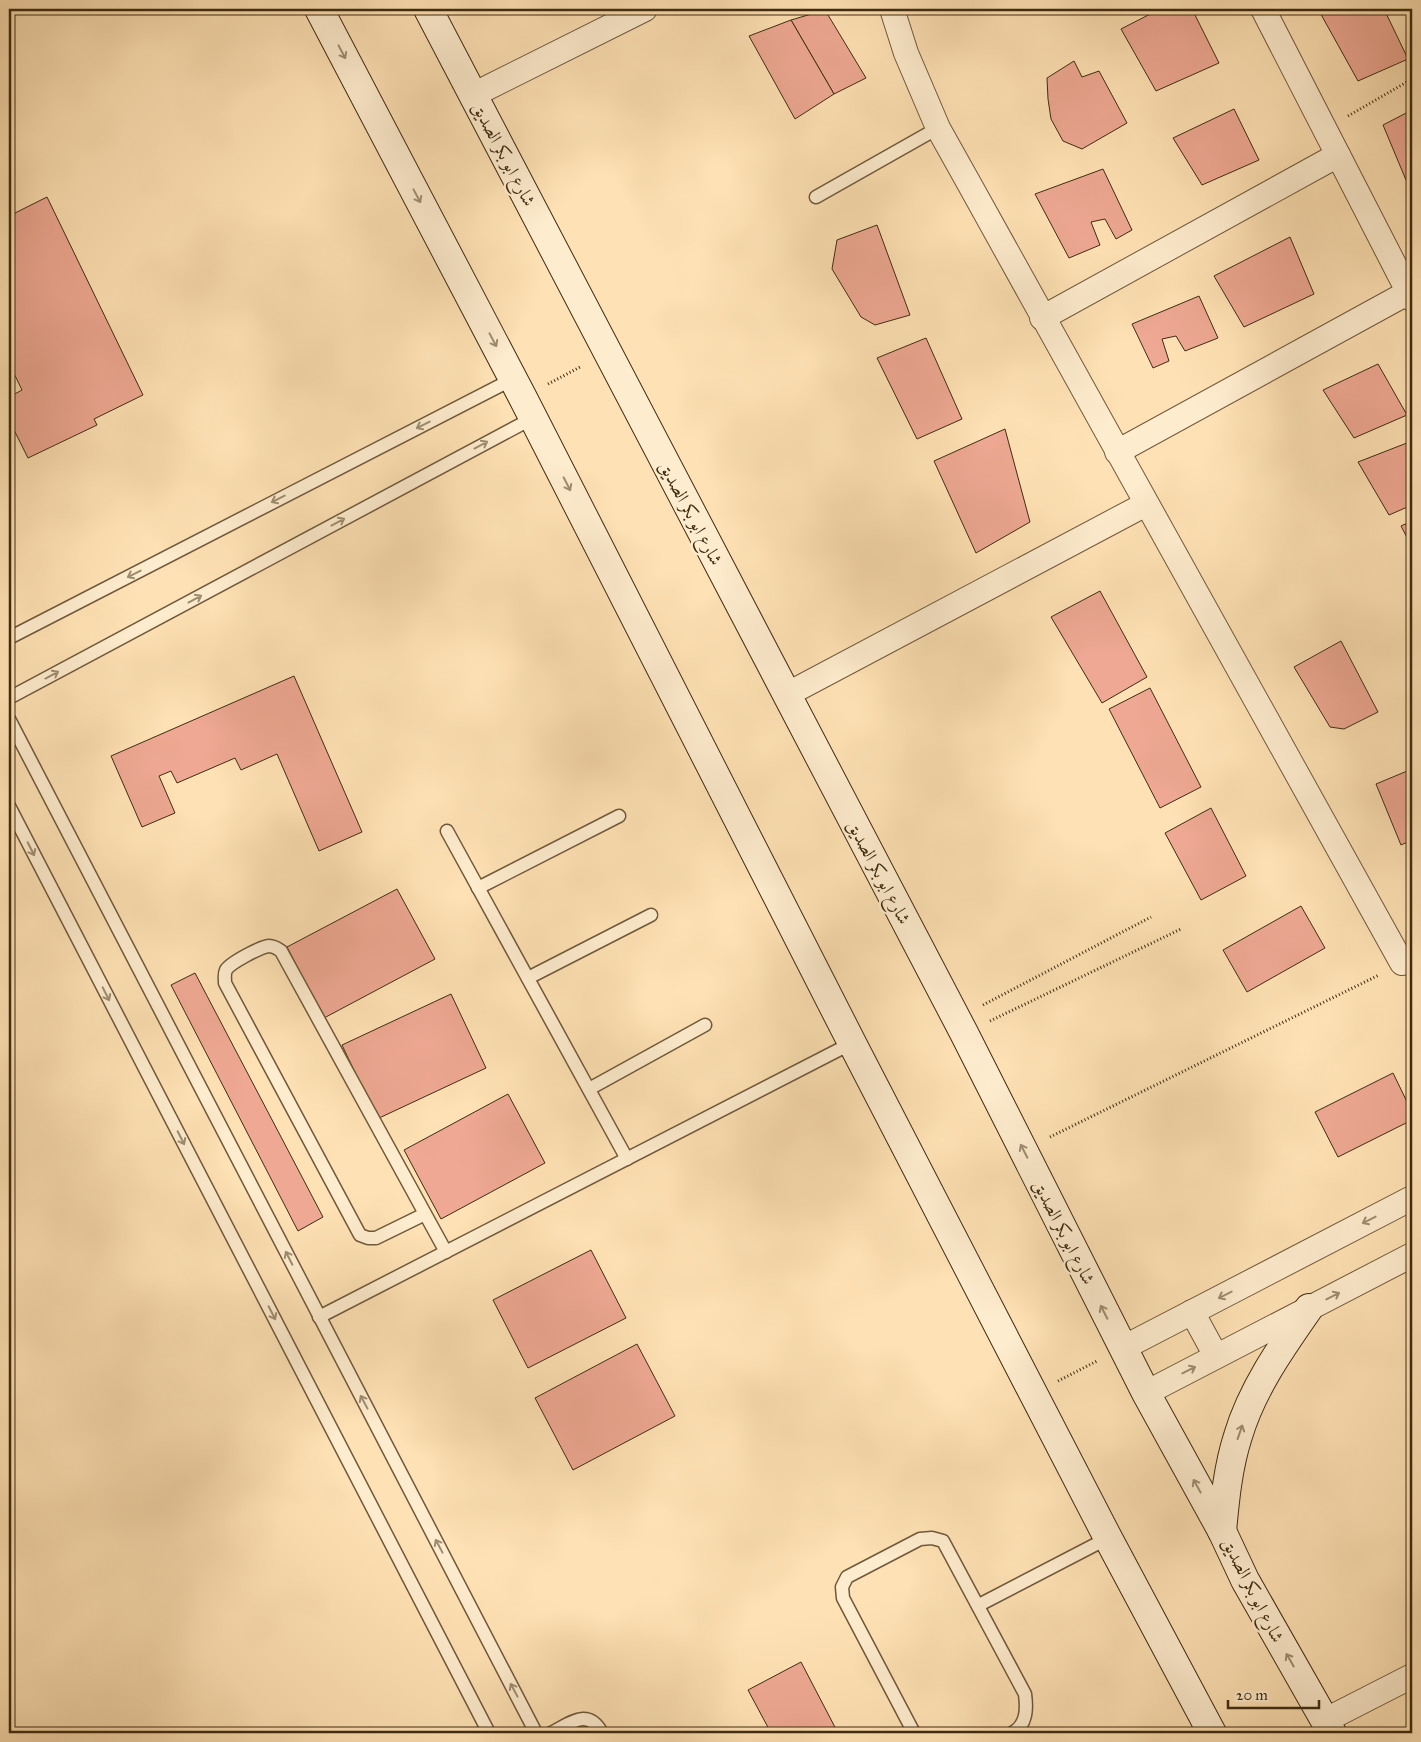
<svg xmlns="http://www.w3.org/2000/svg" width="1421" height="1742" viewBox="0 0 1421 1742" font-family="'IM FELL Great Primer',Amiri,serif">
  <rect width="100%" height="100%" fill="#fee1b4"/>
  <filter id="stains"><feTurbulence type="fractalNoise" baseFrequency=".004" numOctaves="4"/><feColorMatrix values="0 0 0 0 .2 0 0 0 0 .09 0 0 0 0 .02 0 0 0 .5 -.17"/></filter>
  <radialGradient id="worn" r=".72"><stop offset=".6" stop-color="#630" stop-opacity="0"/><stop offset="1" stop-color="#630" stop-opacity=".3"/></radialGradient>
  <g fill="#eea893" stroke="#3f2c11">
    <polygon points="1160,9 1192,9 1219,63 1156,91 1121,29"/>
    <polygon points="1318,9 1384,9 1408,59 1358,81"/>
    <polygon points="825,10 866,78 834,94 791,20"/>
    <polygon points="791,20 834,94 795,119 749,36"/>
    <polygon points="1074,61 1082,77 1099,71 1127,123 1082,149 1063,141 1051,119 1048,99 1047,78"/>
    <polygon points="1234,109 1259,160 1202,185 1173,138"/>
    <polygon points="1412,110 1412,176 1406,180 1383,125"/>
    <polygon points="1103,169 1132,230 1116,239 1105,219 1091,222 1100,245 1069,258 1035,194"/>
    <polygon points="47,197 143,395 94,419 97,425 28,458 9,420 9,397 22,390 9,363 9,216"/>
    <polygon points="1412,206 1412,219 1407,209"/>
    <polygon points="877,225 910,315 875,325 861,317 832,269 837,240"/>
    <polygon points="1290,237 1314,294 1244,327 1214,276"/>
    <polygon points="1199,296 1218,338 1185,351 1176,336 1162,339 1169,361 1153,368 1132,324"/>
    <polygon points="926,338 962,419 917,439 877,358"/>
    <polygon points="1378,364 1407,415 1354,438 1323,390"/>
    <polygon points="1005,429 1030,522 976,553 934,461"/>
    <polygon points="1412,441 1412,505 1389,515 1358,462"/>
    <polygon points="1412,521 1412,547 1401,526"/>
    <polygon points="1100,591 1147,677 1102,703 1051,617"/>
    <polygon points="1341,641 1378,712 1344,729 1330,727 1294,667"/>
    <polygon points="294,676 362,832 319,851 277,754 241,770 235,758 177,783 171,771 159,776 175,813 142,827 111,756"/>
    <polygon points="1150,688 1201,787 1160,808 1109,709"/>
    <polygon points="1412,769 1412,840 1401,845 1376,784"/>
    <polygon points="1211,808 1246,876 1201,900 1165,833"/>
    <polygon points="397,889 435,959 324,1018 287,947"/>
    <polygon points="1301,906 1325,948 1247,992 1223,950"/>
    <polygon points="195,973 323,1217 298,1231 171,985"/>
    <polygon points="451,994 486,1068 377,1119 342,1045"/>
    <polygon points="1393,1073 1412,1112 1412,1120 1338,1157 1315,1112"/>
    <polygon points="508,1094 545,1163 441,1219 404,1150"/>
    <polygon points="591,1250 626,1318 528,1368 493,1300"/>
    <polygon points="637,1344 675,1416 573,1470 535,1398"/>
    <polygon points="801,1662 838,1733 771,1733 748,1690"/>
  </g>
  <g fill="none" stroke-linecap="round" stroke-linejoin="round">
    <g stroke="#6f593a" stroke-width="15">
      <g id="lane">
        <polyline points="816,197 938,128"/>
        <polyline points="9,638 513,379"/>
        <polyline points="9,698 533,418"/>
        <polyline points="9,719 536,1733"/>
        <polyline points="9,806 489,1733"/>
        <polyline points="447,831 627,1159"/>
        <polyline points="478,888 619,816"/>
        <polyline points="528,978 651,915"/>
        <polyline points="589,1089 705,1025"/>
        <path d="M425,1214L376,1238H368L360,1235L225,983C225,978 224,974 226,970C230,963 260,947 269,946C274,946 277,948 281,951L446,1252"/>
        <polyline points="319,1317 852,1043"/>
        <polyline points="979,1605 1108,1538"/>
        <path d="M551,1733C571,1723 588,1707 602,1733"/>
        <path d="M914,1733L843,1598L842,1587L847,1577L920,1539L932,1538L943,1541L1025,1694C1027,1709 1027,1725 1012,1733"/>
      </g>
    </g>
    <g stroke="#6f593a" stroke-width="26">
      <g id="street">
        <polyline points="892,9 906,53 938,128 971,187 1402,963 1412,958"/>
        <polyline points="1263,9 1412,299"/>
        <polyline points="473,95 645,9"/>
        <polyline points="1042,318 1338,155"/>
        <polyline points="1117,452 1409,292"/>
        <polyline points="786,695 1146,504"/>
        <polyline points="1192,1312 1216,1356"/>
        <polyline points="1123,1348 1412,1198"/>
        <polyline points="1146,1393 1412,1255"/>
        <polyline points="1324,1721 1412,1676"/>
      </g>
    </g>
    <g stroke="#3f2c11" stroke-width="30">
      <g id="secondary">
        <polyline points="319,9 523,398 852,1043 1108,1538 1212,1733"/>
        <polyline points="428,9 964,1033 1146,1393 1222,1531 1245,1580 1332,1733"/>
        <path d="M1222,1531C1225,1499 1228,1467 1238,1436C1252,1389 1281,1348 1309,1308"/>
      </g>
    </g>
    <g stroke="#3f2c11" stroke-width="3" stroke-dasharray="1 2.5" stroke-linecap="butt">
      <polyline points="1348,116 1412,79"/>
      <polyline points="548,384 582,366"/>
      <polyline points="983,1005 1151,917"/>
      <polyline points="990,1021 1181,929"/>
      <polyline points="1050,1137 1379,975"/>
      <polyline points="1058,1381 1097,1361"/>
    </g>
    <use href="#lane" stroke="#feecce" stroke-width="12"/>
    <use href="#street" stroke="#feecce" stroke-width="24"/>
    <use href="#secondary" stroke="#feecce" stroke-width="28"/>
  </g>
  <defs><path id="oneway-shaft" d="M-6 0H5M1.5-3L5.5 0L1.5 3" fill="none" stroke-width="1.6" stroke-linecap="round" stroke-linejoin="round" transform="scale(1.25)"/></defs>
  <g stroke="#9e8c70">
    <use href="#oneway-shaft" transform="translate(342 52) rotate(62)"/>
    <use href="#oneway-shaft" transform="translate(417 196) rotate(62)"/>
    <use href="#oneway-shaft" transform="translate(493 340) rotate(62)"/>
    <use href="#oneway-shaft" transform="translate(423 425) rotate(153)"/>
    <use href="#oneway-shaft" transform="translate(481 445) rotate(-28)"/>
    <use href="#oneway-shaft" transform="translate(567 484) rotate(63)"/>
    <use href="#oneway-shaft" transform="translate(278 499) rotate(153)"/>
    <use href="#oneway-shaft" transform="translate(338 522) rotate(-28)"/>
    <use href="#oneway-shaft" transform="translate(134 574) rotate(153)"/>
    <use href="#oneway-shaft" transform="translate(195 599) rotate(-28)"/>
    <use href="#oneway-shaft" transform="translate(52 675) rotate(-28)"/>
    <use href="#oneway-shaft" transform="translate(31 849) rotate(63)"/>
    <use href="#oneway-shaft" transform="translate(106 994) rotate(63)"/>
    <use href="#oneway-shaft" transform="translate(181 1138) rotate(63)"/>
    <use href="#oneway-shaft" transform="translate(1024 1151) rotate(-117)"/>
    <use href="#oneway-shaft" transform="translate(1369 1220) rotate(153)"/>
    <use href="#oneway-shaft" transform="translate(289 1258) rotate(-117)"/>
    <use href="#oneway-shaft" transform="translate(1225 1295) rotate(153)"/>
    <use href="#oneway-shaft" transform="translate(1333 1296) rotate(-27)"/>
    <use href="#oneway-shaft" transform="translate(1104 1312) rotate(-117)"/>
    <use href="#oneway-shaft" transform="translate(272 1313) rotate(63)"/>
    <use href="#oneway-shaft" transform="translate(1189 1370) rotate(-27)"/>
    <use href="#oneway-shaft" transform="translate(364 1402) rotate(-118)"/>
    <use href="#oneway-shaft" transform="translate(1240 1432) rotate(-71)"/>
    <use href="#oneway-shaft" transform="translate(1197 1486) rotate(-119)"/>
    <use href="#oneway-shaft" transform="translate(439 1546) rotate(-118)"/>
    <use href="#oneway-shaft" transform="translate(1290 1660) rotate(-120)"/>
    <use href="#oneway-shaft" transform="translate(514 1690) rotate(-118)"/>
  </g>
  <g text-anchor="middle" stroke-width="4.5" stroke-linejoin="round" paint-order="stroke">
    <g font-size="18" fill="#3f2c11" stroke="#feecce">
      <text transform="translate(504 154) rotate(62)" y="6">شارع ابو بكر الصديق</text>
      <text transform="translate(691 513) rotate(62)" y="6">شارع ابو بكر الصديق</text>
      <text transform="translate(879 872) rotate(62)" y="6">شارع ابو بكر الصديق</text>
      <text transform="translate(1064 1232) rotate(63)" y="6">شارع ابو بكر الصديق</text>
      <text transform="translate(1253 1590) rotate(63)" y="6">شارع ابو بكر الصديق</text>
    </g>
  </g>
  <rect width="1421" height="1742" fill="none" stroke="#fee1b4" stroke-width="30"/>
  <rect x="10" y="10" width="1401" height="1722" fill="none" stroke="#3f2c11" stroke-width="2.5"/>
  <rect x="15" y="15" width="1391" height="1712" fill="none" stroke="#3f2c11"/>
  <path d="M1228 1700v8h91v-8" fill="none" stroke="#3f2c11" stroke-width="2.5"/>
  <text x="1236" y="1700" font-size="15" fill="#3f2c11" stroke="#feecce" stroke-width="4" paint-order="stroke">20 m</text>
  <rect width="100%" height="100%" filter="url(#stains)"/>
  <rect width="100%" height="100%" fill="url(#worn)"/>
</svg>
